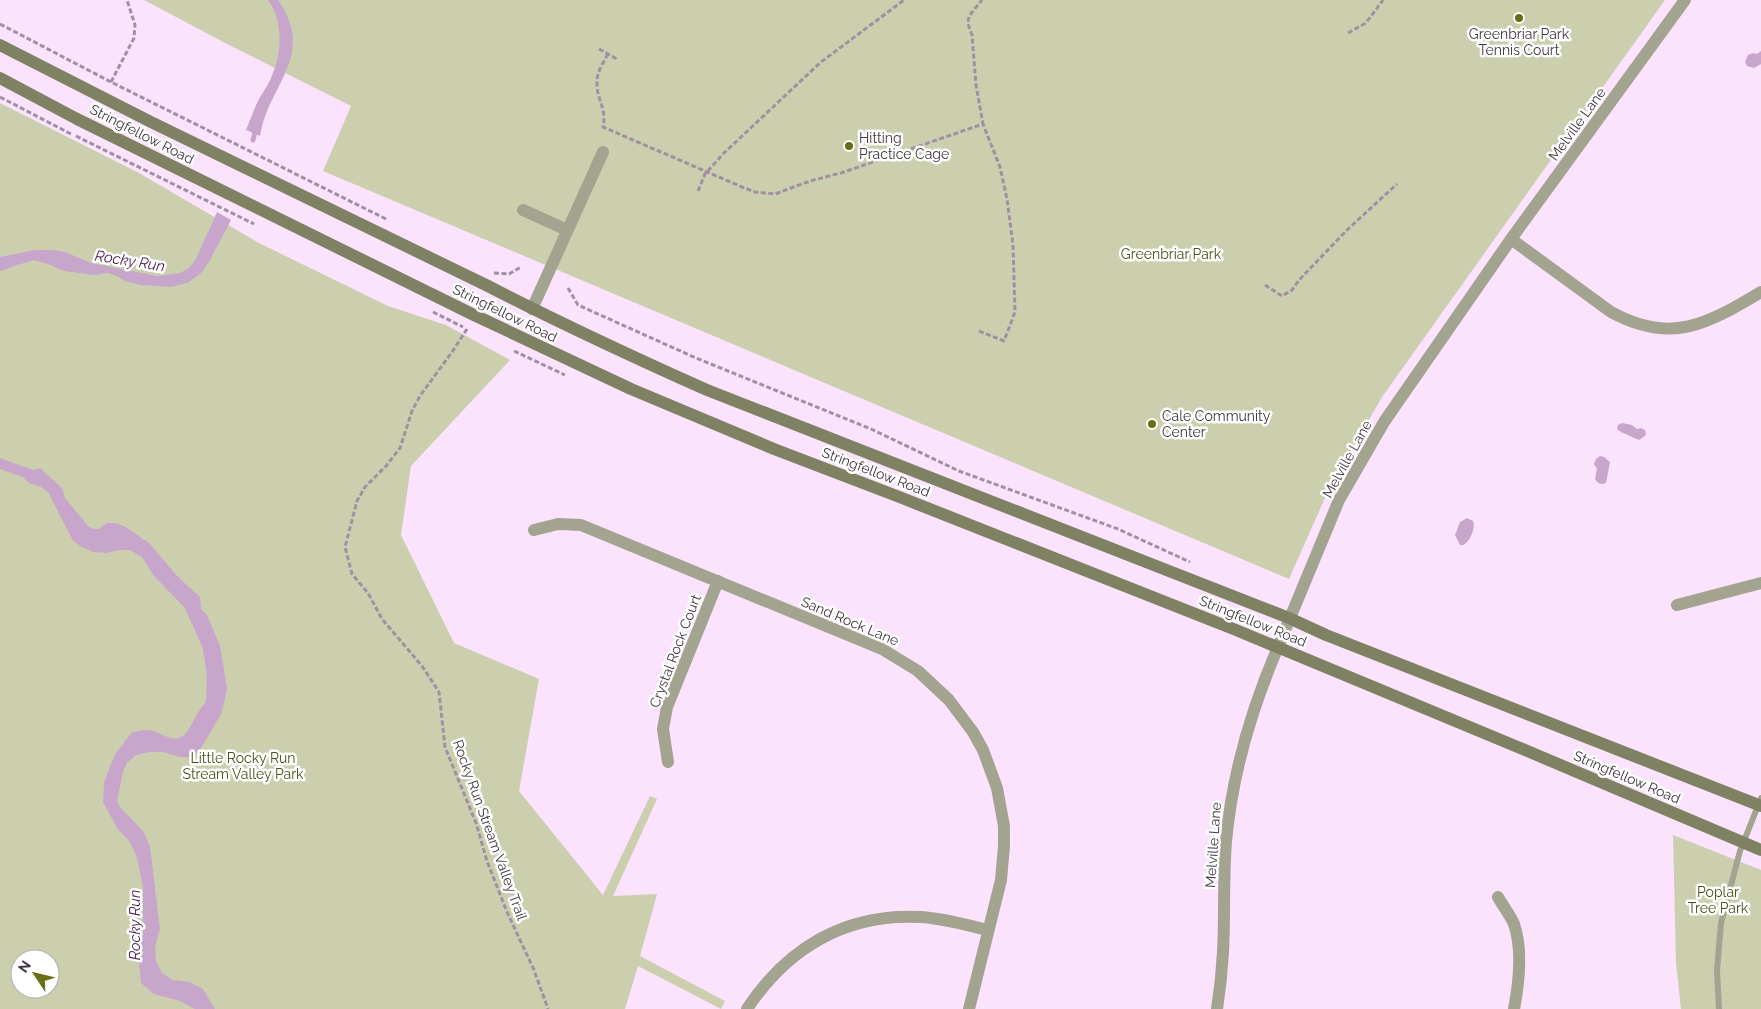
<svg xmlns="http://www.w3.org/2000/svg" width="1761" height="1009" viewBox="0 0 1761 1009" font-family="Raleway,sans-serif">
  <rect width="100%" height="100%" fill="#fbe3fe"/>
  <g fill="#cbcfae" fill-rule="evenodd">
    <polygon points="144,0 1665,0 1382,397 1329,489 1289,579 323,171 351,106 227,44"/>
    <path d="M0,103L139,173L259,243L388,306L446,325L510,360L411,466L401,535L454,643L539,679L519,791L603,895L650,796L657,799L613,896L657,894L640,956L725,1001L721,1009L638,966L625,1009H0ZM20,959H50V989H20Z"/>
    <polygon points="1673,835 1761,870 1761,1009 1681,1009 1676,963"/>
  </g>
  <g fill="#c8a6cc">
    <path d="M268,0H278C317,56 268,84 260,136L246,130C250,121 253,111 258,101C262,93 268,86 271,78C282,53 284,23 268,0Z"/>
    <polygon points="1761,51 1761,64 1754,68 1747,66 1745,62 1748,55 1753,53 1757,54"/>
    <polygon points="217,212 231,220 209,262 201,273 189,282 172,287 141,285 125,281 117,276 108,273 94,275 64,271 48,264 33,260 0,271 0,257 35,250 53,250 65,252 91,263 157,276 180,273 189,268 196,259"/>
    <polygon points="1622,423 1632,425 1637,429 1641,428 1645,430 1646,435 1639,440 1621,432 1617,429 1618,425"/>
    <path d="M1600,456L1604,457L1610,462L1606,483C1601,485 1598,484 1595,479L1597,469L1594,464L1596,459Z"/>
    <path d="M0,458L33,470L40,468L62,488L65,498L88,526L94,529H99L107,523H115L124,526L149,543L179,578L200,597L201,609L207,615L220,646L227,688L225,699L221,714L203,745L197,753L189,757H180L163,752H150L136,755L127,763L123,772L117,801L120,807L144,832L150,847L160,929L155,947L156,961L162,973L173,980L189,982L203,989L215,1009H195L180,1001L154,994L141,983L138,953L143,932V887L137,858L130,842L117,828L103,802L104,783L110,766L116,753L132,732C137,732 142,730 147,730C162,731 174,747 187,732C194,722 197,711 206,702L207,676L203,649L185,608L154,576L142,557L130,550H119L107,553L93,552L82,547L73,541L48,492L41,487L29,483L23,477L0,469Z"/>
    <path d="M1467,518L1473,521C1476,527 1470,542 1463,545H1460L1455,535L1460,522Z"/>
  </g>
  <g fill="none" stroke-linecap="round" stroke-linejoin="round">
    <polyline stroke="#c8a6cc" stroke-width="5" points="253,140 256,128"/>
    <g stroke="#a090a2" stroke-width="3" stroke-dasharray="5 2.5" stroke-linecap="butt">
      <polyline points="0,24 111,82 386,219"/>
      <polyline points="1348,33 1366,23 1383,0"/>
      <polyline points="599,49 617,59"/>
      <path d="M608,54C603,63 596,73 597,84C597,101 607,108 603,127L742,187L755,192L775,194L810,181L841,173L983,124L976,85L972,35L968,24L969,16L982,0"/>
      <polyline points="111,82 134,38 135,25 127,0"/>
      <polyline points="0,97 71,134"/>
      <polyline points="76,136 254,224"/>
      <polyline points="698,191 705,174 724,153 821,62 904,0"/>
      <polyline points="494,273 509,274 521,267"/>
      <polyline points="1265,285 1282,296 1292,290 1300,279 1347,230 1397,184"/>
      <polyline points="568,288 578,305 696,358 871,429 959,471 1118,529 1190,562"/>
      <polyline points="433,312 463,327"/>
      <polyline points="467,329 452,352 420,396 412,411 400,448 386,466 365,487 357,501 345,547 352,574 368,593 382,619 422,666 439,692 445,747 476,823 487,861 507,912 534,970 548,1009"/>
      <polyline points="979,331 1004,341 1015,312 1013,245 1007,199 1000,167 983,124"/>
      <polyline points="514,351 565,375"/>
    </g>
    <polyline stroke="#a2a48f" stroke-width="6" points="1719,1009 1717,971 1721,923 1740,851 1761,798"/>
    <g stroke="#a2a48f" stroke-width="12">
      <polyline points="523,210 567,230"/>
      <path d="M1511,239L1611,312C1672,345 1707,324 1761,292"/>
      <polyline points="532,309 603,152"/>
      <polyline points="534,530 558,524 581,525 882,649 918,671 949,700 973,732 983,750 997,788 1004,826 1004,846 1001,880 969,1009"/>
      <polyline points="1677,605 1761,583"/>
      <polyline points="668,762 663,729 667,707 718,581"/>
      <path d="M1498,897C1503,906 1510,915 1514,924C1523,950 1519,983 1514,1009"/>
      <path d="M747,1009C787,948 846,913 920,917C943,918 966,925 988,930"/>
      <path d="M1217,1009C1220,990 1222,971 1223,952C1225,915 1223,878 1226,842C1232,774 1251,710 1278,647"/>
    </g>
    <polyline stroke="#a2a48f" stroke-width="12" points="1278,647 1339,500 1384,422 1511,239 1685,0"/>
    <g stroke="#7e8263" stroke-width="12">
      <path d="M0,45L151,122L488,286C560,323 633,357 707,390L1289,618L1326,635L1761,806"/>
      <polyline points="0,78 77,119 474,315 631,389 774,449 902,498 1236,630 1525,750 1761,850"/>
    </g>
  </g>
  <g fill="#696f15" stroke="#fff" stroke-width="2">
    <circle cx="1519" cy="18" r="5"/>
    <circle cx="849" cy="146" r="5"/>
    <circle cx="1152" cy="424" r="5"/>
  </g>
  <g text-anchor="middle" stroke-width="5" stroke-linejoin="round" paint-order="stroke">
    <g font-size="14" fill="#403741" stroke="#fff" text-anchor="start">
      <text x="1519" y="39" text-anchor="middle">Greenbriar Park<tspan x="1519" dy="16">Tennis Court</tspan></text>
      <text x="859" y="143">Hitting<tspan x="859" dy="16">Practice Cage</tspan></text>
      <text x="1162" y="421">Cale Community<tspan x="1162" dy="16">Center</tspan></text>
    </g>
    <g font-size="14" fill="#403741" stroke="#fff">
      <text transform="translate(1577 124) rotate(-54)" y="5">Melville Lane</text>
      <text transform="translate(142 134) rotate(27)" y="5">Stringfellow Road</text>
      <text transform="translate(505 313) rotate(26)" y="5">Stringfellow Road</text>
      <text transform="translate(1347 459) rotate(-61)" y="5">Melville Lane</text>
      <text transform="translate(876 472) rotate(21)" y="5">Stringfellow Road</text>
      <text transform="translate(850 621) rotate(23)" y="5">Sand Rock Lane</text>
      <text transform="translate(1253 621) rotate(22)" y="5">Stringfellow Road</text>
      <text transform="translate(675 651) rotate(-69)" y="5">Crystal Rock Court</text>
      <text transform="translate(1627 777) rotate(23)" y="5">Stringfellow Road</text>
      <text transform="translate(490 830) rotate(70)" y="5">Rocky Run Stream Valley Trail</text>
      <text transform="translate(1213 845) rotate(-86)" y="5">Melville Lane</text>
    </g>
    <g font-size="14" fill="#4d521a" stroke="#fff">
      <text x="1171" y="259">Greenbriar Park</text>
      <text x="243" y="763">Little Rocky Run<tspan x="243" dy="16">Stream Valley Park</tspan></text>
      <text x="1718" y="897">Poplar<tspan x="1718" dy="16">Tree Park</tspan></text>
    </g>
    <g font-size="15" font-style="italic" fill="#4f2455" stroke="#fff">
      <text transform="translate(130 261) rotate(9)" y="5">Rocky Run</text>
      <text transform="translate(135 925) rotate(-90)" y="5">Rocky Run</text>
    </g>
  </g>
  <g transform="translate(35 974) rotate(305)"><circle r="24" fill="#ffffff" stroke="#b3afb3"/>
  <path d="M0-4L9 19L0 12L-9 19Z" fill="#696f15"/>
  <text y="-8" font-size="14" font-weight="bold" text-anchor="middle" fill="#403741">N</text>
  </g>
</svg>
